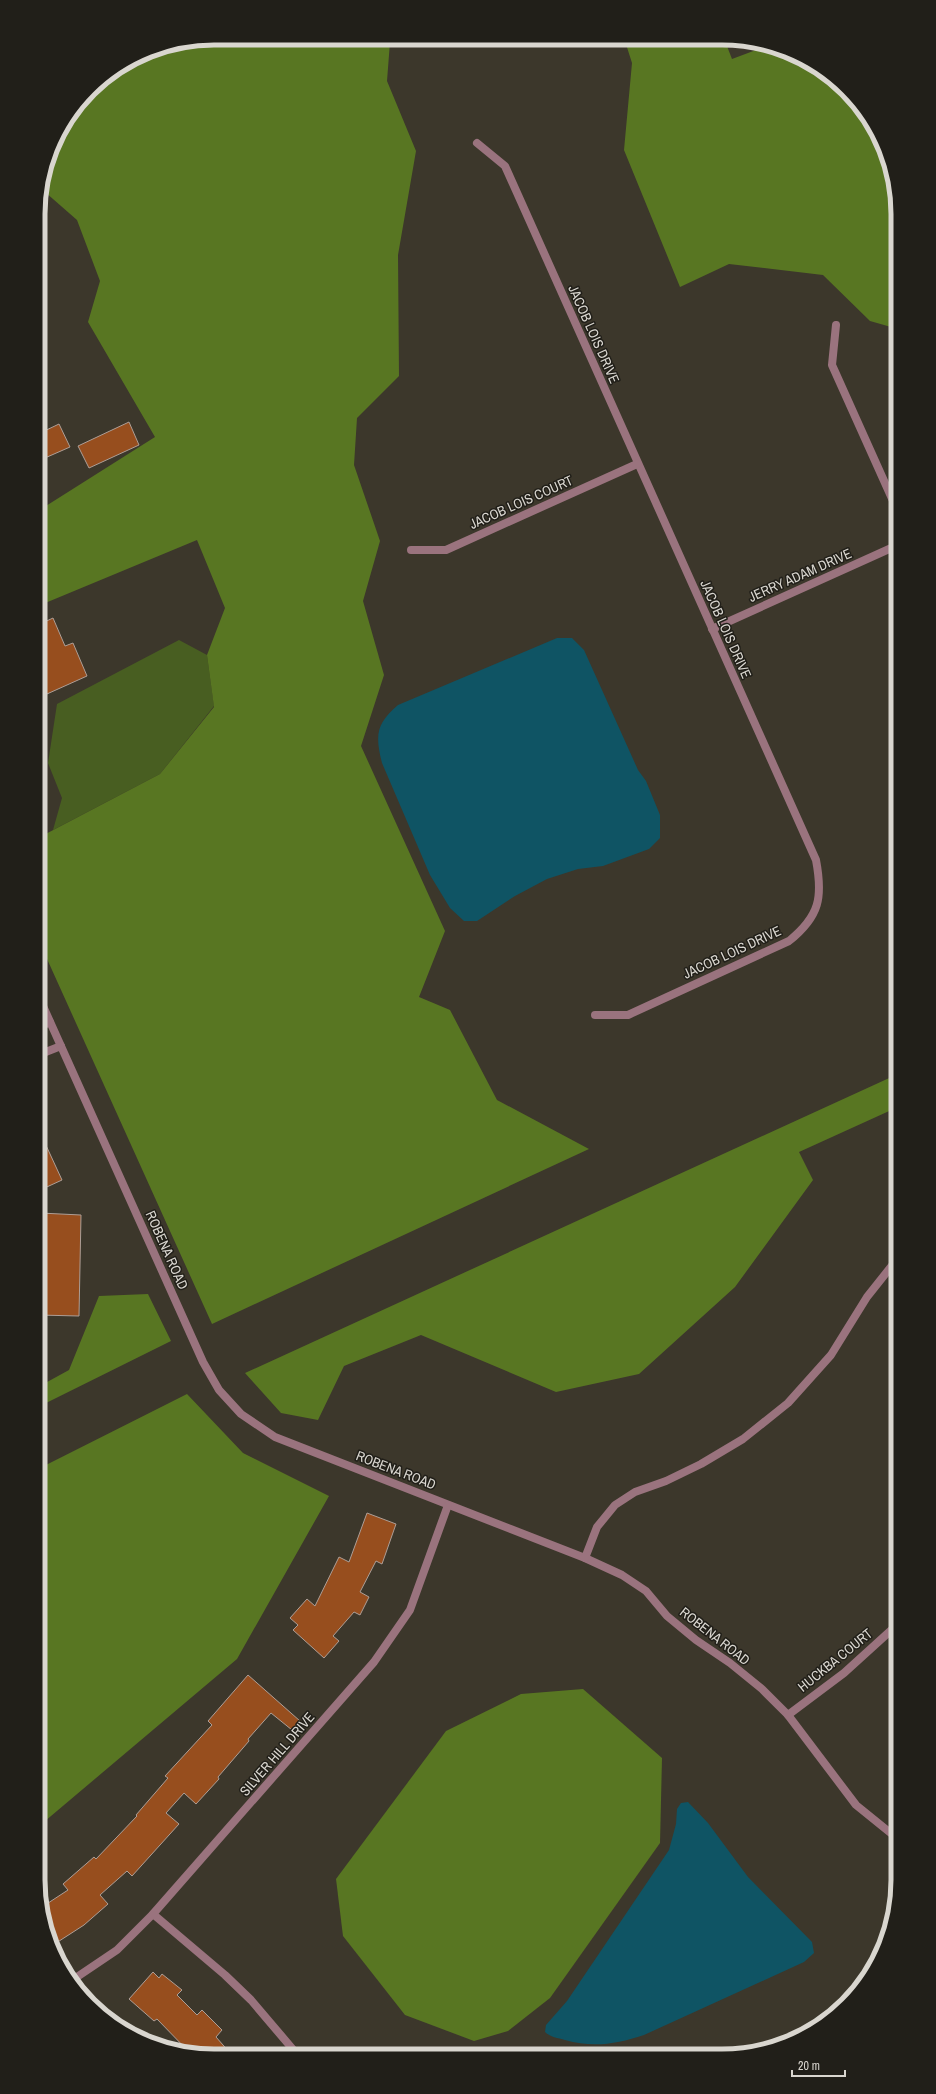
<svg xmlns="http://www.w3.org/2000/svg" width="936" height="2094" viewBox="0 0 936 2094" font-family="'Archivo Narrow',sans-serif">
  <rect width="100%" height="100%" fill="#3c372b"/>
  <polygon fill="#485e21" points="179,640 207,655 214,706 160,774 53,830 62,798 48,763 57,704"/>
  <g fill="#587622">
    <polygon points="214,38 397,39 390,42 387,81 416,151 398,255 399,376 357,418 354,465 380,541 363,601 384,675 361,746 445,931 419,997 450,1010 497,1100 589,1149 212,1324 38,939 38,838 160,774 214,707 207,655 225,608 197,540 38,606 38,511 155,437 88,322 100,281 77,220 45,192 41,194 56,136 98,82 147,51"/>
    <polygon points="625,41 725,41 732,59 767,46 820,70 838,82 868,117 892,168 898,214 898,329 870,321 823,275 729,264 680,287 624,150 632,63"/>
    <polygon points="898,1074 898,1107 799,1152 813,1180 735,1287 639,1374 556,1392 421,1335 344,1366 318,1420 281,1413 245,1373"/>
    <polygon points="148,1294 171,1341 38,1407 38,1387 69,1370 99,1296"/>
    <polygon points="187,1394 243,1453 329,1496 237,1659 38,1827 38,1469"/>
    <polygon points="583,1689 662,1758 660,1843 550,1998 508,2031 474,2041 405,2015 343,1936 336,1879 446,1731 521,1694"/>
  </g>
  <g fill="#0f5464">
    <path d="M557,638H572L584,650L638,770L646,781L660,815V838L649,849L603,866L578,869L547,879L515,896L477,921H464L450,908L430,875L382,763C375,735 376,724 398,705Z"/>
    <path d="M688,1802L708,1823L748,1877L812,1942L814,1953L804,1962L644,2035C617,2044 593,2048 565,2040C558,2038 550,2037 545,2032L546,2025L567,2001L669,1850L676,1824L677,1809L681,1803Z"/>
  </g>
  <g fill="#974e1e" stroke="#ad9e96">
    <polygon points="129,422 139,445 89,468 78,446"/>
    <polygon points="59,424 70,447 38,461 38,434"/>
    <polygon points="53,618 65,646 73,643 87,676 38,698 38,625"/>
    <polygon points="38,1128 62,1180 38,1191"/>
    <polygon points="40,1213 81,1215 79,1316 38,1315"/>
    <polygon points="367,1513 396,1524 382,1564 376,1561 360,1592 369,1597 360,1615 354,1612 333,1636 339,1641 324,1658 293,1630 298,1625 290,1618 307,1599 315,1606 339,1557 349,1562"/>
    <polygon points="248,1675 300,1721 292,1730 271,1713 248,1739 249,1741 218,1777 219,1779 196,1804 184,1793 166,1813 179,1824 132,1876 127,1871 100,1895 108,1904 84,1925 53,1945 44,1926 42,1907 68,1890 63,1884 94,1857 96,1859 137,1816 136,1815 168,1778 165,1776 212,1725 208,1721"/>
    <polygon points="153,1972 159,1978 162,1974 182,1990 177,1995 197,2015 202,2010 222,2030 216,2037 230,2053 190,2053 157,2019 154,2021 129,1999"/>
  </g>
  <g fill="none" stroke-linecap="round" stroke-linejoin="round">
    <g stroke="#9a737e" stroke-width="8">
      <path d="M477,143L505,166L816,860C823,897 820,916 789,941L628,1015H595"/>
      <polyline points="836,325 832,365 898,512"/>
      <polyline points="411,550 446,550 637,464"/>
      <polyline points="712,629 898,545"/>
      <polyline points="38,995 203,1362 219,1390 241,1414 275,1437 585,1558 622,1575 646,1591 667,1616 696,1640 730,1663 762,1689 788,1715 856,1805 898,1839"/>
      <polyline points="38,1028 50,1022"/>
      <polyline points="38,1055 61,1046"/>
      <polyline points="585,1558 597,1527 615,1505 635,1492 666,1481 701,1464 743,1439 788,1403 831,1355 867,1297 898,1258"/>
      <polyline points="788,1715 844,1673 898,1624"/>
      <polyline points="153,1914 225,1975 251,2000 296,2053"/>
      <polyline points="71,1981 117,1950 153,1914 374,1662 410,1610 448,1505"/>
    </g>
  </g>
  <g text-anchor="middle" stroke-width="3" stroke-linejoin="round" paint-order="stroke">
    <g font-size="14" fill="#d9d6cf" stroke="#211f19">
      <text transform="translate(594 334) rotate(66)" y="5">JACOB LOIS DRIVE</text>
      <text transform="translate(521 502) rotate(-24)" y="5">JACOB LOIS COURT</text>
      <text transform="translate(800 575) rotate(-24)" y="5">JERRY ADAM DRIVE</text>
      <text transform="translate(726 629) rotate(66)" y="5">JACOB LOIS DRIVE</text>
      <text transform="translate(732 952) rotate(-25)" y="5">JACOB LOIS DRIVE</text>
      <text transform="translate(167 1250) rotate(66)" y="5">ROBENA ROAD</text>
      <text transform="translate(396 1470) rotate(21)" y="5">ROBENA ROAD</text>
      <text transform="translate(715 1636) rotate(38)" y="5">ROBENA ROAD</text>
      <text transform="translate(835 1660) rotate(-39)" y="5">HUCKBA COURT</text>
      <text transform="translate(277 1754) rotate(-49)" y="5">SILVER HILL DRIVE</text>
    </g>
  </g>
  <path d="M0 0H936V2094H0ZM214 45H722A169 169 0 0 1 891 214V1880A169 169 0 0 1 722 2049H214A169 169 0 0 1 45 1880V214A169 169 0 0 1 214 45Z" fill="#211f19" fill-rule="evenodd"/>
  <path fill="none" stroke="#d9d6cf" stroke-width="5" d="M214 45H722A169 169 0 0 1 891 214V1880A169 169 0 0 1 722 2049H214A169 169 0 0 1 45 1880V214A169 169 0 0 1 214 45Z"/>
  <path d="M792 2070v6h53v-6" fill="none" stroke="#d9d6cf" stroke-width="2"/>
  <text x="798" y="2070" font-size="12" fill="#d9d6cf" stroke="#211f19" stroke-width="3" paint-order="stroke">20 m</text>
</svg>
